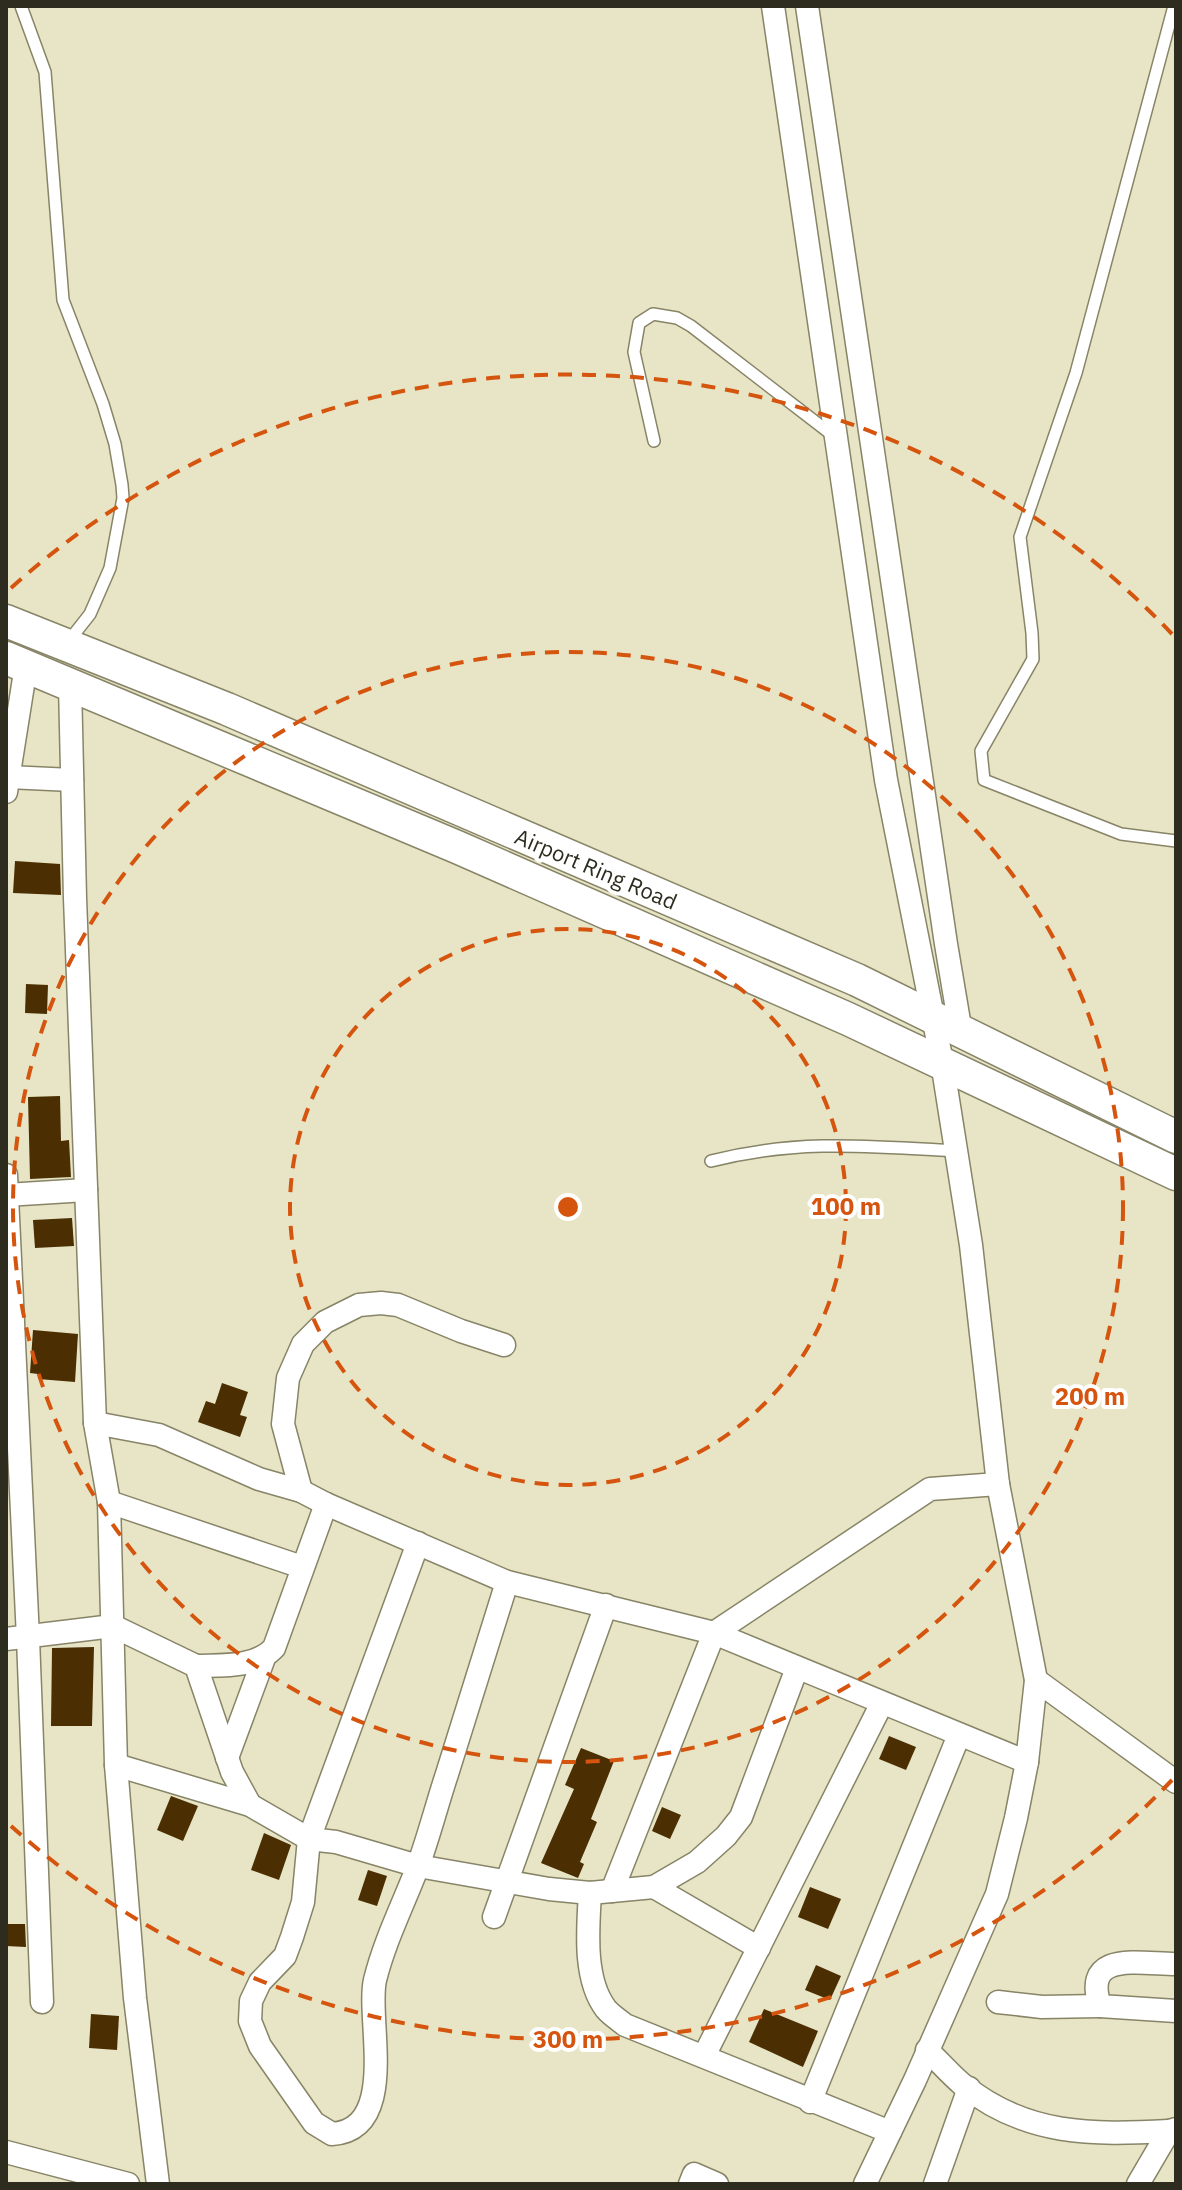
<svg xmlns="http://www.w3.org/2000/svg" width="1182" height="2190" viewBox="0 0 1182 2190" font-family="'IBM Plex Sans',sans-serif">
  <rect width="100%" height="100%" fill="#e7e5c5"/>
  <g fill="#4b2f03">
    <polygon points="15,861 60,864 61,895 13,893"/>
    <polygon points="26,984 48,985 47,1014 25,1013"/>
    <polygon points="60,1096 61,1141 69,1140 71,1177 30,1179 28,1097"/>
    <polygon points="72,1218 74,1246 35,1248 33,1220"/>
    <polygon points="33,1330 78,1334 75,1382 38,1379 38,1374 30,1373"/>
    <polygon points="222,1383 248,1392 240,1415 247,1417 240,1437 198,1422 206,1401 215,1404"/>
    <polygon points="94,1647 92,1726 51,1726 52,1648"/>
    <polygon points="889,1736 916,1747 906,1770 879,1759"/>
    <polygon points="581,1748 614,1761 591,1819 597,1822 580,1862 584,1864 578,1878 541,1863 574,1789 565,1785"/>
    <polygon points="171,1796 198,1806 183,1841 157,1830"/>
    <polygon points="662,1807 681,1815 670,1839 652,1831"/>
    <polygon points="264,1833 291,1845 279,1880 251,1870"/>
    <polygon points="368,1870 387,1876 377,1906 358,1900"/>
    <polygon points="810,1887 841,1899 828,1929 798,1917"/>
    <polygon points="6,1924 25,1924 26,1947 6,1946"/>
    <polygon points="816,1965 841,1976 830,2000 805,1990"/>
    <polygon points="764,2009 818,2031 803,2067 749,2042"/>
    <polygon points="91,2014 119,2016 117,2050 89,2048"/>
  </g>
  <g fill="none" stroke-linecap="round" stroke-linejoin="round">
    <g stroke="#878467" stroke-width="14">
      <g id="lane">
        <polyline points="21,6 45,72 63,300 103,404 115,444 122,485 123,498 110,568 90,614 68,642"/>
        <polyline points="1174,6 1076,373 1020,537 1032,633 1033,659 981,751 984,780 1121,834 1176,841"/>
        <polyline points="654,441 634,352 639,323 653,314 677,318 691,326 835,437"/>
        <path d="M711,1161C798,1139 868,1146 956,1151"/>
      </g>
    </g>
    <g stroke="#878467" stroke-width="25">
      <g id="street">
        <polyline points="773,6 886,780 942,1062 971,1245 998,1484 1036,1680 1027,1762 1016,1818 997,1894 915,2080 865,2184"/>
        <polyline points="807,6 946,944 961,1033"/>
        <polyline points="70,685 75,898 95,1423 109,1502 116,1765 135,1998 158,2184"/>
        <polyline points="8,777 72,780"/>
        <polyline points="6,792 26,666"/>
        <polyline points="6,1175 28,1638 42,2002"/>
        <polyline points="6,1195 86,1190"/>
        <polyline points="95,1423 159,1435 259,1479 301,1491 326,1504 507,1582 714,1633 1027,1762"/>
        <polyline points="301,1491 283,1424 288,1378 303,1344 325,1322 359,1305 381,1303 398,1305 461,1331 504,1345"/>
        <polyline points="109,1502 302,1567"/>
        <path d="M418,1543L309,1839L303,1902L292,1937L285,1956L260,1982L251,2001L250,2021L260,2046L314,2123L332,2134C400,2129 366,2019 375,1980C385,1940 403,1905 418,1866C429,1836 437,1804 447,1774C467,1710 487,1646 507,1582"/>
        <polyline points="6,1639 113,1626 196,1666 232,1772 250,1805"/>
        <path d="M196,1666C223,1665 255,1668 274,1648L326,1504"/>
        <polyline points="1036,1680 1176,1782"/>
        <polyline points="227,1758 264,1658"/>
        <polyline points="116,1765 250,1805 309,1839 336,1842 418,1866 549,1889 590,1893 654,1887 697,1862 726,1836 741,1817 797,1668"/>
        <polyline points="654,1887 759,1948"/>
        <polyline points="612,1891 714,1633 930,1489 998,1484"/>
        <path d="M590,1893C588,1928 583,1979 606,2009C611,2015 619,2020 625,2025L890,2132"/>
        <polyline points="494,1917 606,1605"/>
        <path d="M1176,1964C1139,1964 1082,1950 1100,2006L1176,2011"/>
        <polyline points="998,2002 1042,2007 1100,2006"/>
        <path d="M927,2050C939,2061 950,2074 963,2085C1026,2136 1092,2135 1169,2131"/>
        <polyline points="704,2056 882,1703"/>
        <polyline points="810,2102 959,1735"/>
        <polyline points="6,2152 128,2184"/>
        <polyline points="690,2184 694,2174 717,2184"/>
        <polyline points="935,2184 969,2088"/>
        <polyline points="1138,2184 1169,2131 1176,2129"/>
      </g>
    </g>
    <g stroke="#878467" stroke-width="35">
      <g id="secondary">
        <polyline points="6,621 227,709 857,980 1176,1137"/>
        <polyline points="6,658 457,847 848,1019 1176,1174"/>
      </g>
    </g>
    <use href="#lane" stroke="#fff" stroke-width="11"/>
    <use href="#street" stroke="#fff" stroke-width="22"/>
    <use href="#secondary" stroke="#fff" stroke-width="32"/>
  </g>
  <g fill="none" stroke="#d5540e" stroke-width="4" stroke-dasharray="14 10">
    <circle cx="568" cy="1207" r="278"/>
    <circle cx="568" cy="1207" r="555"/>
    <path d="M1172 1780A833 833 0 0 1 11 1826M11 588A833 833 0 0 1 1172 634"/>
  </g>
  <g text-anchor="middle" stroke-width="8" stroke-linejoin="round" paint-order="stroke">
    <g font-size="22" fill="#2d2c1f" stroke="#fff">
      <text transform="translate(596 869) rotate(23)" y="8">Airport Ring Road</text>
    </g>
  </g>
  <circle cx="568" cy="1207" r="12" fill="#d5540e" stroke="#fff" stroke-width="4"/>
  <g font-size="24" text-anchor="middle" font-weight="bold" fill="#d5540e" stroke="#fff" stroke-width="8" stroke-linejoin="round" paint-order="stroke">
    <text x="846" y="1215">100 m</text>
    <text x="1090" y="1405">200 m</text>
    <text x="568" y="2048">300 m</text>
  </g>
  <rect width="1182" height="2190" fill="none" stroke="#2d2c1f" stroke-width="16"/>
</svg>
